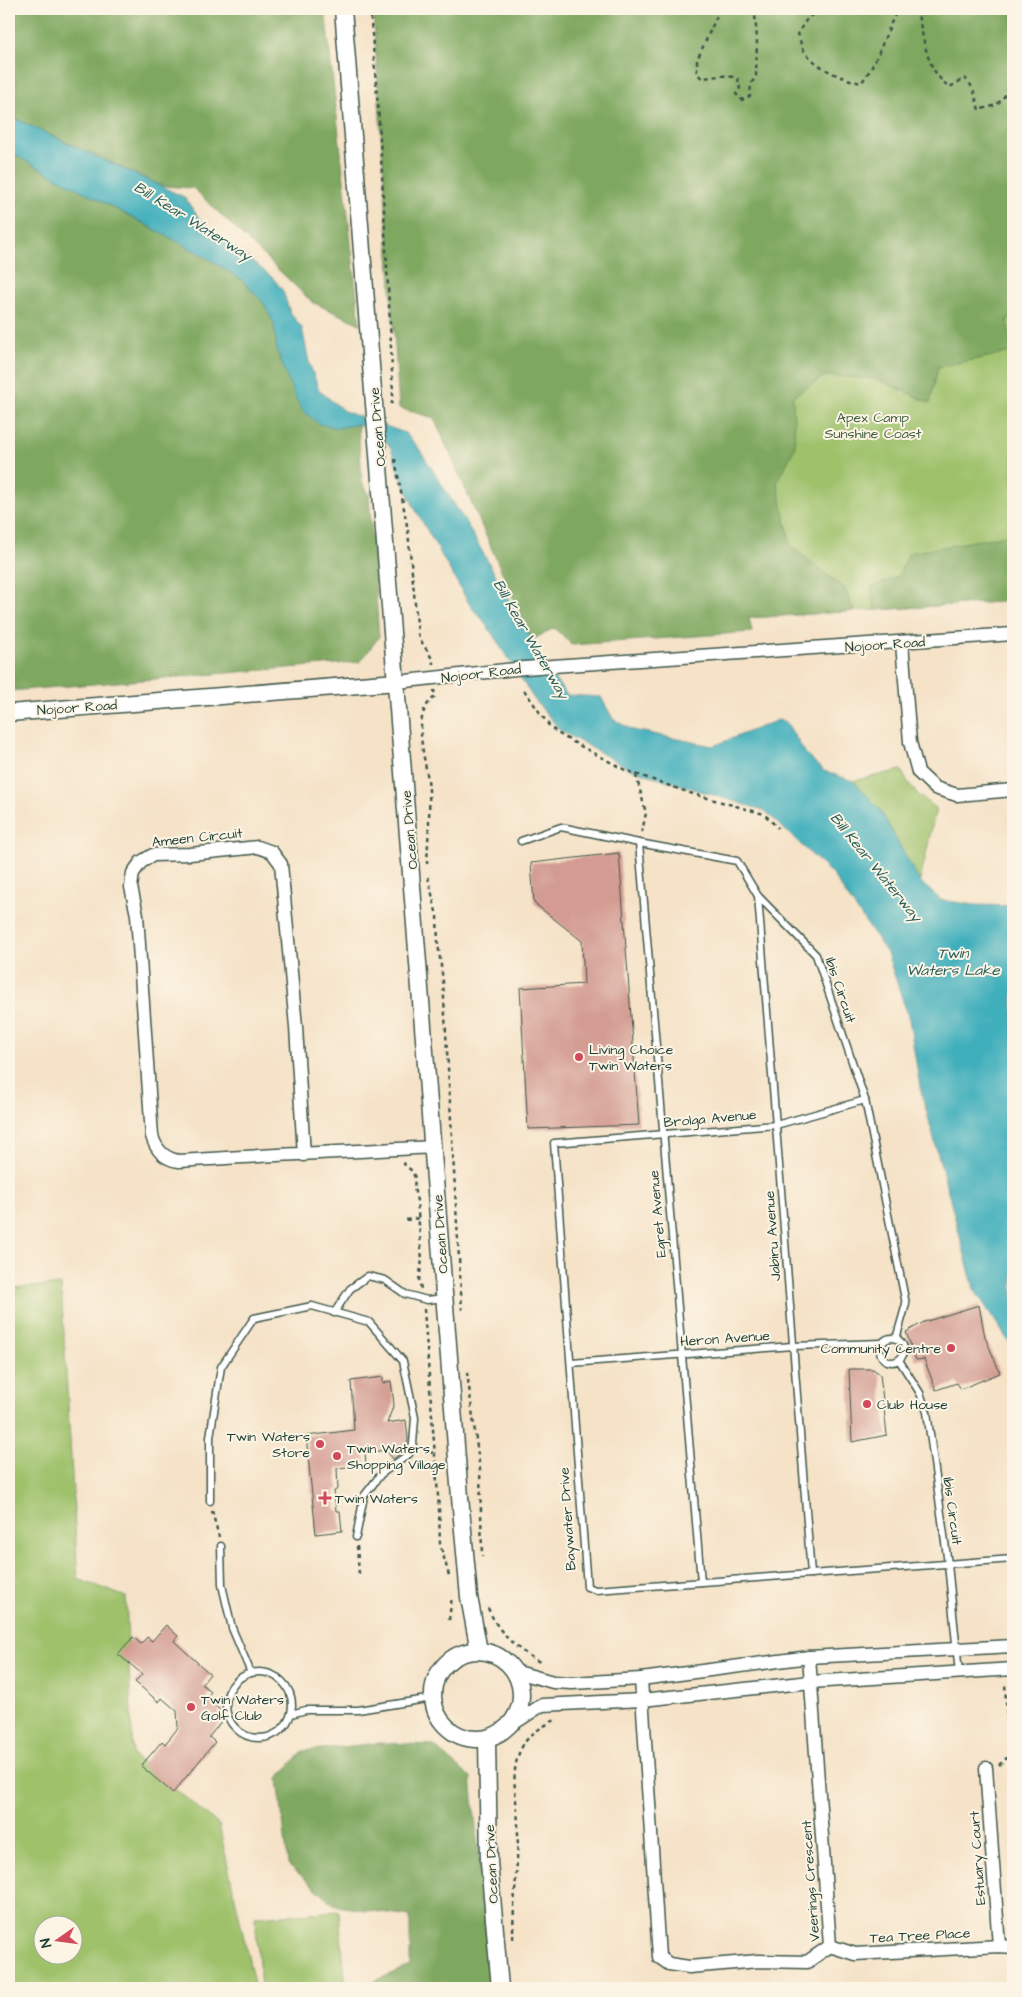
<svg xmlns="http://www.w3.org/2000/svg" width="1022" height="1997" viewBox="0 0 1022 1997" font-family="'Architects Daughter',sans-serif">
  <rect width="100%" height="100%" fill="#fcf5e5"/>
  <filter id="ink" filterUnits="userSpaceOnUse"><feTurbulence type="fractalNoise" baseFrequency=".02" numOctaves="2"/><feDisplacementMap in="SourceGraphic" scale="10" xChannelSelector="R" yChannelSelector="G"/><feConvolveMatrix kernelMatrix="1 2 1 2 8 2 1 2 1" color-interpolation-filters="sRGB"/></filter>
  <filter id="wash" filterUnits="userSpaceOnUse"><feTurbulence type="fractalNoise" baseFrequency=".0096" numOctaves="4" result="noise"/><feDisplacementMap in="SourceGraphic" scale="20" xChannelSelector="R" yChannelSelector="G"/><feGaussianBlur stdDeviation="1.12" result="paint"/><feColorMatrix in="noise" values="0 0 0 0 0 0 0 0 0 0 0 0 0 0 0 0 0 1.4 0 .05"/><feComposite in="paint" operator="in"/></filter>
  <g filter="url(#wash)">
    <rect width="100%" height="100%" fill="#f5e2c7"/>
    <g fill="#9ec16b" stroke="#5e7f50" fill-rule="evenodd">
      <polygon points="1013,266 1013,601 749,618 722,290"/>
      <path d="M901,770C910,787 919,798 936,808L920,882L880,810L853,781Z"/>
      <path d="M61,1285L78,1579L126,1597L133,1755L219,1825L255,1988H9V1288ZM42,1924H72V1954H42Z"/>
      <polygon points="339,1911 346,1988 261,1988 255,1917"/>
    </g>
    <g fill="#7ea75f" stroke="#4e724a">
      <polygon points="9,9 325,9 360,324 312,302 193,188 162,186 9,116"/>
      <polygon points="373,9 1013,9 1013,318 1007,319 1012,352 938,367 930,403 877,379 825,376 793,396 795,447 777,483 791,546 845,589 854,611 749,618 752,632 572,645 554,628 532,640 434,418 399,408"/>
      <polygon points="9,152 201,254 242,280 263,302 274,324 277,350 338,428 358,424 362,481 369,495 379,637 360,662 9,691"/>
      <polygon points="1013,534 1013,601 875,610 871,588 898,576 909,553"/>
      <polygon points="379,1743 433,1745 471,1778 492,1988 360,1988 410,1965 410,1916 336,1906 288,1864 278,1778 303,1751"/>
    </g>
    <polygon fill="#40afbc" stroke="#307678" points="9,116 184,197 202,222 273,278 283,291 290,313 302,328 309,362 319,390 344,411 405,433 418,447 465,521 532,640 538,658 567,695 601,697 613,719 633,730 713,746 778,720 786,722 806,754 824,771 853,781 864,792 880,810 920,882 941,900 975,905 1013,906 1013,1348 974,1289 920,1087 909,1019 887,953 831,873 765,811 630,769 561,731 534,699 484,621 471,607 414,507 398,471 391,448 384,439 358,424 338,428 319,424 301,409 289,383 277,350 274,324 263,302 242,280 201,254 9,152"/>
    <g id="blocks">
      <g fill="#d39b92">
        <polygon points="619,853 639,1125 528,1129 520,988 584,984 582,941 534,903 531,863"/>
        <polygon points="979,1305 985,1337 1000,1373 961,1389 957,1383 936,1390 924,1359 916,1360 906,1332 924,1322"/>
        <polygon points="849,1369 873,1369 880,1374 887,1435 852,1442"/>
        <polygon points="383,1377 383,1383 391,1381 394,1404 387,1423 406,1420 408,1440 405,1450 393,1459 386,1450 365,1453 366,1465 337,1468 338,1489 334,1491 336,1511 340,1511 342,1531 316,1534 306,1436 354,1430 351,1381"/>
        <polygon points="166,1625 178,1636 174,1641 210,1674 202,1684 211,1692 206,1698 219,1709 220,1723 209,1737 215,1742 173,1793 141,1766 162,1741 165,1744 178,1728 177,1711 162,1698 159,1702 135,1682 142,1674 118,1654 133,1637 141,1644 147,1637 152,1641"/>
      </g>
    </g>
  </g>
  <g filter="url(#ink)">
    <use href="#blocks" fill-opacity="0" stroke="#3f564a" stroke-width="1"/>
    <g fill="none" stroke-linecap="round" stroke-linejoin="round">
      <g stroke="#3f564a" stroke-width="9">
        <g id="service">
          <polyline points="521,841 561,827 639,843 737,861 758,896 816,955 865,1100 906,1304 896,1339"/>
          <polyline points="639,843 701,1582"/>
          <polyline points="758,896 811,1574"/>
          <polyline points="865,1100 776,1125 554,1143 587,1587 596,1590 1013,1559"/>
          <polyline points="334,1313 350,1289 368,1276 385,1280 405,1294 427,1300 444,1298"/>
          <circle cx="892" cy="1350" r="12"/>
          <polyline points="899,1360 920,1393 927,1412 948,1564 959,1673"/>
          <polyline points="571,1363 793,1346 882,1343"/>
          <polyline points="210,1501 210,1437 221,1367 254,1318 312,1306 369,1322 403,1361 415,1418 413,1444 409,1454 381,1474 364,1496 356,1537"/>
          <polyline points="221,1546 222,1585 232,1628 251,1673"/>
          <circle cx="259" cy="1705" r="33"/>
          <polyline points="291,1714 306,1710 358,1710 433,1698"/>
        </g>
      </g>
      <g stroke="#3f564a" stroke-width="15">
        <g id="minor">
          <polyline points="902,643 910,742 918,772 935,788 957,795 1013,790"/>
          <polyline points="397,682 524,668 1013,634"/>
          <path d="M304,1155L296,1027L281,864L272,852L258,847L190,854L153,855L141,862L133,873L131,887L137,915L152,1136C156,1150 164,1159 179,1161C264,1155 349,1152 434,1147"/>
          <polyline points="514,1671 553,1682 572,1683 641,1679 809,1657 1013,1646"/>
          <polyline points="641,1679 659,1957 669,1964 689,1967 758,1961 807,1962 830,1946 809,1657"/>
          <polyline points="510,1726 542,1705 642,1700 811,1682 1013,1669"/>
          <polyline points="986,1768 999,1946"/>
          <polyline points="830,1946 855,1954 999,1946 1013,1947"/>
        </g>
      </g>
      <g stroke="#3f564a" stroke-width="19">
        <g id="tertiary">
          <polyline points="343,9 460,1497 469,1597 479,1651"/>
          <polyline points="9,713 397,682"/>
          <circle cx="477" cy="1695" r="44"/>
          <polyline points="487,1739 489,1862 500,1988"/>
        </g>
      </g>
      <g stroke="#3f564a" stroke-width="2.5" stroke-dasharray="4 4" stroke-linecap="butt">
        <polyline points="370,9 379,120 390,323 393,396 391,408"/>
        <path d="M720,9L697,60V74L702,78C716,77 726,73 738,79L740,88L736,94L742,100L750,96L751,84L756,76L757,39L755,15L758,9"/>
        <path d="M819,9L807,19L798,33C800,39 801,48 805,52C819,69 840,78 861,83C880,59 884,34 898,9"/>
        <path d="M916,9C925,35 924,71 950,87L965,78L973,88L979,110C984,108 993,107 997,104C1014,91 1010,66 1013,48"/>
        <path d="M395,459L408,531L418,634C421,644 433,656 433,664"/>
        <polyline points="524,690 550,727 562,736 625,770 690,793 764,814 778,828"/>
        <polyline points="636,775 646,813 642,832"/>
        <path d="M427,864C428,840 430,814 429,790C428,764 408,715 435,697L434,690"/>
        <polyline points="428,877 437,916 438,943 443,981 462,1310"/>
        <polyline points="404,1162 404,1164 412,1171 415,1178 414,1188 417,1201 422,1260 419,1280 421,1289"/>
        <polyline points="406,1220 419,1218"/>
        <polyline points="424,1309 439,1509 440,1544 450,1579"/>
        <polyline points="467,1372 480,1470 482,1556"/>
        <polyline points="423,1449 433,1453"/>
        <polyline points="212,1511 219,1537"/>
        <polyline points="357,1546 359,1574"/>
        <path d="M488,1608C499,1634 518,1651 542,1663"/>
        <polyline points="449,1620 452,1596"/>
        <polyline points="999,1765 1009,1756 1005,1683"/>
        <path d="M513,1939C513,1902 518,1865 518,1827C518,1801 508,1772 522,1747C529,1733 544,1726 557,1719"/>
      </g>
      <use href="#service" stroke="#fff" stroke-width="6"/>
      <use href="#minor" stroke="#fff" stroke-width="12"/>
      <use href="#tertiary" stroke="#fff" stroke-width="16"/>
    </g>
  </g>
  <g fill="#d1495b" stroke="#fcf5e5" stroke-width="2">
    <circle cx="579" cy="1057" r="5"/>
    <circle cx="951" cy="1348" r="5"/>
    <circle cx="867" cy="1404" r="5"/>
    <circle cx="320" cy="1444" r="5"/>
    <circle cx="337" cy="1456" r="5"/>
    <path d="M322.5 1490.5h5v5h5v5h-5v5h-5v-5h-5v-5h5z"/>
    <circle cx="191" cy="1707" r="5"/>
  </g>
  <g text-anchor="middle" stroke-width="4" stroke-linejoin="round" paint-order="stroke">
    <g font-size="14" fill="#3f5e42" stroke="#fcf5e5">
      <text x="873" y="422">Apex Camp<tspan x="873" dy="16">Sunshine Coast</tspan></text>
    </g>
    <g font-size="14" fill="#1f3d34" stroke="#fcf5e5">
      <text transform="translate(377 427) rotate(-95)" y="5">Ocean Drive</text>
      <text transform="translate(885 644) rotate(-4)" y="5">Nojoor Road</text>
      <text transform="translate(481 673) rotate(-7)" y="5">Nojoor Road</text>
      <text transform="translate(77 707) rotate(-4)" y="5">Nojoor Road</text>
      <text transform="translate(409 830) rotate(-95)" y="5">Ocean Drive</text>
      <text transform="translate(197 837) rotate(-6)" y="5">Ameen Circuit</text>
      <text transform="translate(841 990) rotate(71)" y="5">Ibis Circuit</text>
      <text transform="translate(710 1118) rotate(-5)" y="5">Brolga Avenue</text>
      <text transform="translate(657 1214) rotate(-95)" y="5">Egret Avenue</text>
      <text transform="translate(440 1234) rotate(-94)" y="5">Ocean Drive</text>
      <text transform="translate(772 1236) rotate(-94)" y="5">Jabiru Avenue</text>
      <text transform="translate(725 1338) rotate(-4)" y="5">Heron Avenue</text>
      <text transform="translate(953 1511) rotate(82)" y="5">Ibis Circuit</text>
      <text transform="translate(567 1519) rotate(-94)" y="5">Baywater Drive</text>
      <text transform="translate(977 1858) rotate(-94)" y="5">Estuary Court</text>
      <text transform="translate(491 1864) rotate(-93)" y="5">Ocean Drive</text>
      <text transform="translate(810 1881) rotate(-94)" y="5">Veerings Crescent</text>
      <text transform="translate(920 1935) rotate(-3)" y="5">Tea Tree Place</text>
    </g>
    <g font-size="14" fill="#1f3d34" stroke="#fcf5e5" text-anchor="start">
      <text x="589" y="1054">Living Choice<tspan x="589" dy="16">Twin Waters</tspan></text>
      <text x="941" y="1353" text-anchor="end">Community Centre</text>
      <text x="877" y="1409">Club House</text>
      <text x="310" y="1441" text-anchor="end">Twin Waters<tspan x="310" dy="16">Store</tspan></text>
      <text x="347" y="1453">Twin Waters<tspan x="347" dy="16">Shopping Village</tspan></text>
      <text x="335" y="1503">Twin Waters</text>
      <text x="201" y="1704">Twin Waters<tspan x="201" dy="16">Golf Club</tspan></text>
    </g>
    <g font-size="15" font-style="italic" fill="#295f5d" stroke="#fcf5e5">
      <text transform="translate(193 221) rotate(32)" y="5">Bill Kear Waterway</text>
      <text transform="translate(531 639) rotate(60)" y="5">Bill Kear Waterway</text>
      <text transform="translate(876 867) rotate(51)" y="5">Bill Kear Waterway</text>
      <text x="953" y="958">Twin<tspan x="953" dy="17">Waters Lake</tspan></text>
    </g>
  </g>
  <rect width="1022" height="1997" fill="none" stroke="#fcf5e5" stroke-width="30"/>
  <g transform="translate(58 1940) rotate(256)"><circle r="24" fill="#fcf5e5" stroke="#a4ab9e"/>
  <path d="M0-4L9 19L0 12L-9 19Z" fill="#d1495b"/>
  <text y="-8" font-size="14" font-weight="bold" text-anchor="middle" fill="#1f3d34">N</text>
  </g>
</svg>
